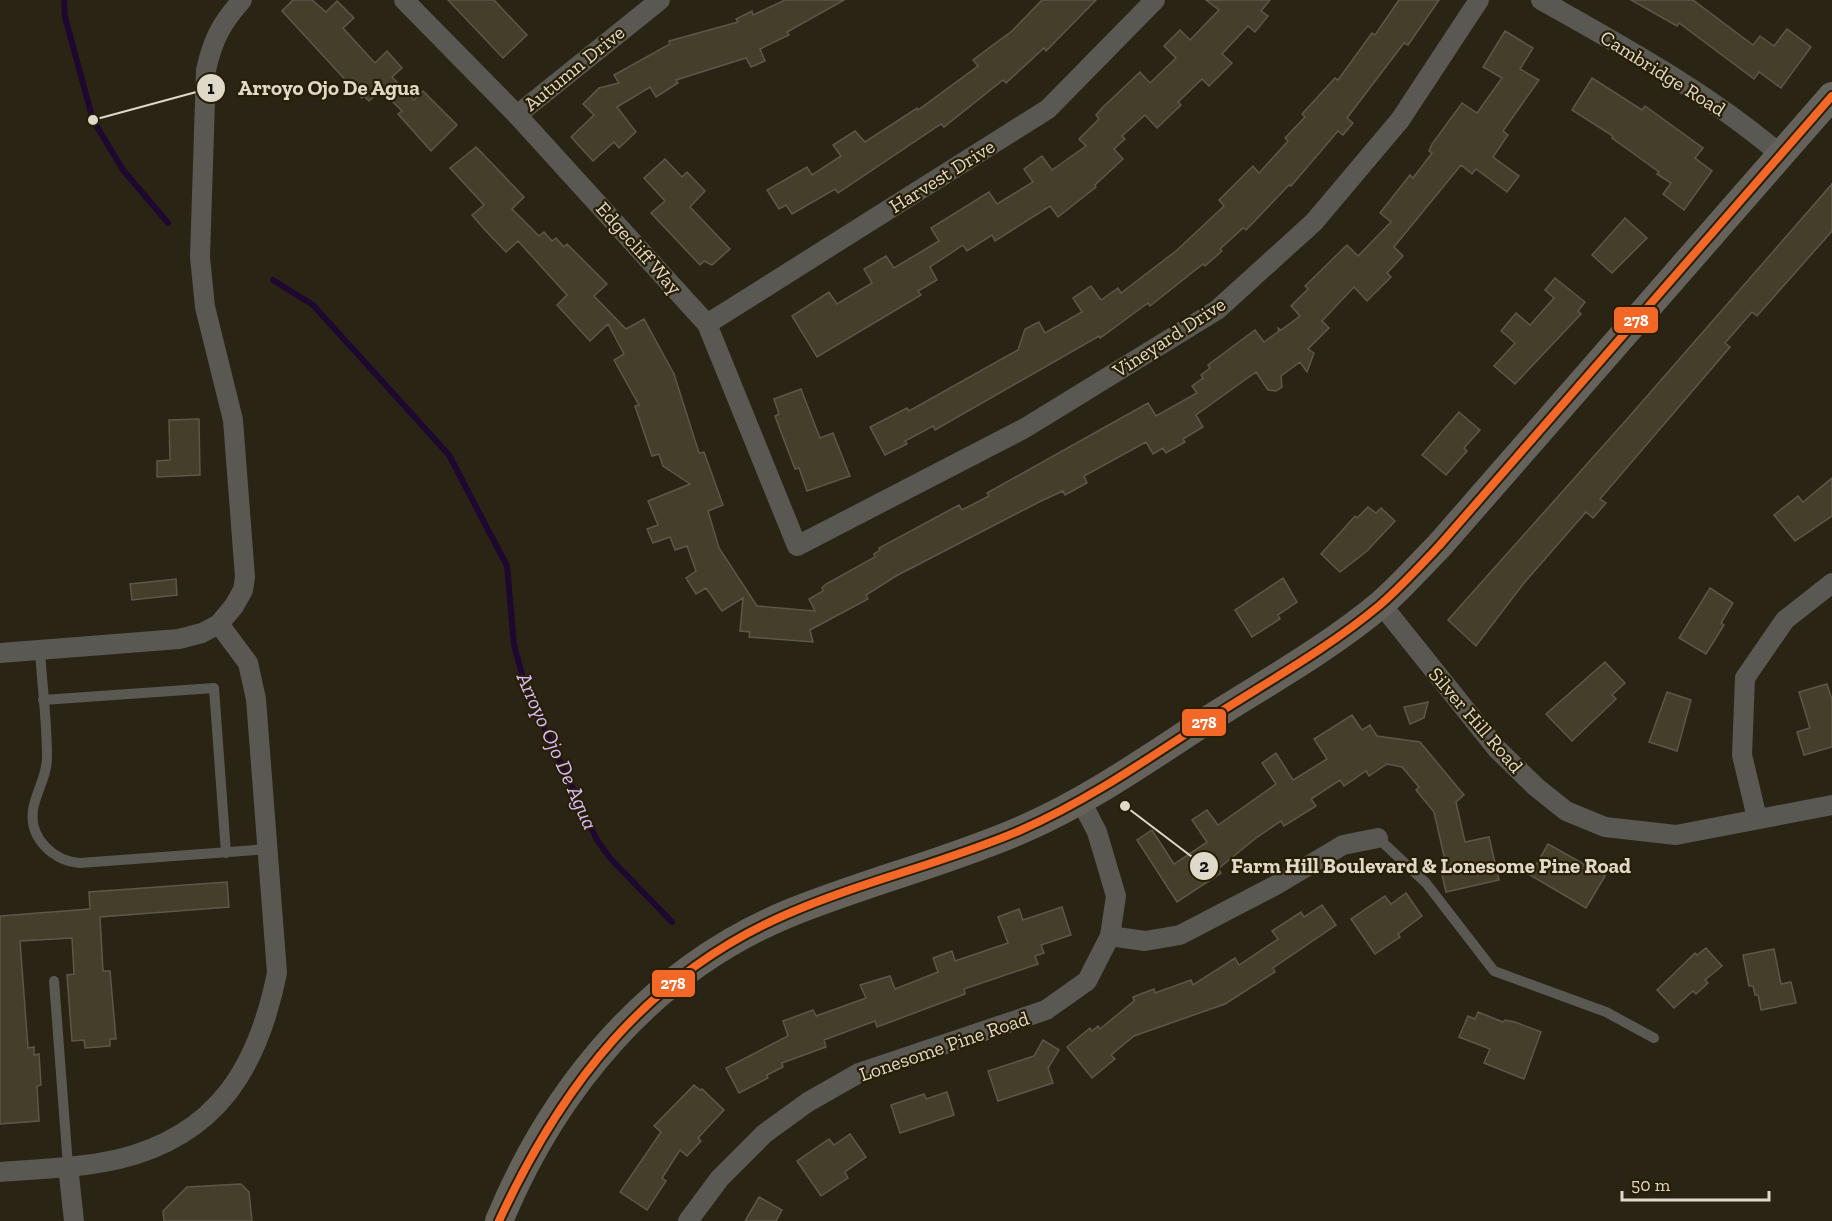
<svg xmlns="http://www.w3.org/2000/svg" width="1832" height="1221" viewBox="0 0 1832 1221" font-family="'Zilla Slab',serif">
  <rect width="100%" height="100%" fill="#2a2415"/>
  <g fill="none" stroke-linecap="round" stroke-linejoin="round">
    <g stroke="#1e0830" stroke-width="6">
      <polyline points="64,0 65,17 93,120 123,170 168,223"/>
      <polyline points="273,280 313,305 449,455 507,566 514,645 526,689 597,840 610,858 672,922"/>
    </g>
  </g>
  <g fill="#453e2a" stroke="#5c574b" stroke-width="1.5">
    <polygon points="293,0 312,0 326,12 337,1 354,18 343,28 375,63 387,51 402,68 392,77 414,100 423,91 457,125 431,151 398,114 402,111 381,90 369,101 364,96 362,98 282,11"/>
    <polygon points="448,0 494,0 527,35 503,58"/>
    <polygon points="785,0 844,0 787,32 789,35 760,49 765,61 751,67 746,58 676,80 678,83 656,97 650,87 617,107 636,132 619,148 614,142 593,161 571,137 594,115 583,104 599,88 619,83 614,75 670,44 669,41 738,22 736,19 752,11 753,15"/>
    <polygon points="1042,0 1096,0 1046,51 1044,48 1006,83 1003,80 944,127 941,124 838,193 835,189 792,214 786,205 779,209 767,190 807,167 812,175 841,156 833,145 855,131 865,142 917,108 918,110 978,66 973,60 1012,31"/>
    <polygon points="1206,0 1270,0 1261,11 1268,16 1255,32 1248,26 1222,54 1232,63 1209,86 1202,79 1178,102 1181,105 1157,128 1145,115 1122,136 1125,139 1114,149 1123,159 1095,185 1096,187 1058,217 1050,206 995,241 992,235 967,251 963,245 930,267 937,280 918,291 921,295 817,357 792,316 829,292 837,304 872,283 864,269 886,256 894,268 939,241 931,228 989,192 997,204 1033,182 1024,169 1042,156 1052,170 1086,146 1079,139 1099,119 1096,115 1102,108 1140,72 1150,83 1176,58 1164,46 1180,30 1190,40 1219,10"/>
    <polygon points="1399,0 1439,0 1408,45 1404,43 1347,118 1353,123 1343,135 1338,131 1291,186 1289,185 1246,230 1243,228 1220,249 1222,251 1205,266 1203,264 1150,306 1148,303 1100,338 1099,336 935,430 933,426 905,441 907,444 885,455 870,427 907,408 909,411 1018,350 1025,329 1039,322 1045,333 1082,312 1073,298 1091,286 1101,300 1118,288 1121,293 1176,251 1224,206 1219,200 1253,166 1259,173 1288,141 1285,138 1305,117 1302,114 1335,78 1338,80 1372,33 1375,35"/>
    <polygon points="1631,0 1693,0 1753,45 1760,36 1774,46 1787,29 1811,47 1781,88 1759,72 1754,79 1679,23 1677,26"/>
    <polygon points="1505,31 1533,48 1520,69 1539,80 1503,131 1508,135 1493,157 1519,176 1507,192 1476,169 1472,174 1461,165 1394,247 1403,256 1387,273 1391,277 1367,301 1354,287 1322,321 1329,328 1308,349 1314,353 1307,372 1300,362 1281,376 1282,387 1276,391 1268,390 1256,372 1196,415 1203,427 1183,439 1185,442 1166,453 1163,448 1153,454 1146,442 1084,476 1087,483 1065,495 1063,491 1043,500 896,576 866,595 868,599 810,630 813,642 749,637 750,632 740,631 743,598 722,611 706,588 696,594 686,578 696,571 687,546 675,550 670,537 653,543 647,529 658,525 648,501 690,484 663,466 659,454 652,456 635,406 639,405 614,360 624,354 608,324 590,341 557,305 567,295 518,241 506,252 485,230 472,215 484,205 450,168 476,147 481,152 524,197 512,209 539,236 544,232 552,241 556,238 564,247 567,244 607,284 594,296 626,329 644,319 674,374 699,453 704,452 723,505 708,511 719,548 757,606 815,611 809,599 823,591 822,588 826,584 875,557 874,554 880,550 879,548 959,505 962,510 989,496 987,493 1148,403 1156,416 1197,393 1192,386 1203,378 1201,375 1210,368 1208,365 1255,330 1264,342 1279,331 1278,328 1281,330 1300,316 1291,306 1308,289 1305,286 1347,245 1358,256 1391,222 1380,213 1410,175 1413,178 1432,153 1429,151 1432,144 1462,103 1477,113 1502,78 1483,67"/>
    <polygon points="1592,78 1642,110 1645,106 1703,148 1695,158 1712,171 1684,210 1663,194 1671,183 1657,174 1659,172 1612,138 1613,136 1572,110"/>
    <polygon points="665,159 682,177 687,172 705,191 690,207 730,249 712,265 704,261 700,265 651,213 665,201 644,178"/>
    <polygon points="1832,184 1832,231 1757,316 1752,312 1725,343 1730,347 1600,499 1606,503 1593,518 1586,512 1524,583 1476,646 1448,620 1628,418"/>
    <polygon points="1625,218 1647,238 1612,273 1592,255"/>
    <polygon points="1555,278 1585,302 1578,311 1581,314 1515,384 1494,366 1515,343 1501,331 1516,313 1530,325 1554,298 1545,290"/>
    <polygon points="801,389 820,438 833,433 850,476 807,491 799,468 795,469 775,416 779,414 774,399"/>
    <polygon points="1459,412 1480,430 1464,448 1467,451 1446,475 1422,455"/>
    <polygon points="199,419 200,475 157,477 157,461 170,460 169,420"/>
    <polygon points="1832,478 1832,516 1795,541 1774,515 1798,496 1803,502"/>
    <polygon points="1368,507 1376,513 1381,508 1395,521 1367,551 1340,572 1321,554 1355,516 1357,518"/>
    <polygon points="1283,578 1297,602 1278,615 1280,619 1252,637 1235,610"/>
    <polygon points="176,579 177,595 132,600 130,584"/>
    <polygon points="1710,588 1733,603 1721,623 1724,625 1706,654 1679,638"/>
    <polygon points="1605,662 1625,683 1612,695 1616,699 1572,741 1546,714"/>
    <polygon points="1827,684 1832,700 1832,747 1804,755 1797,732 1810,728 1799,692"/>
    <polygon points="1667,692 1691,700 1677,751 1649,742"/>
    <polygon points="1428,702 1424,718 1410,724 1404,707"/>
    <polygon points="1352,715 1362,730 1370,725 1377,736 1420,742 1464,795 1456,802 1465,842 1489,837 1499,880 1446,892 1441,870 1447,869 1434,812 1416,790 1419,787 1402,767 1387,764 1369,776 1366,771 1344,786 1340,780 1311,799 1316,806 1284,826 1281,821 1256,838 1218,869 1221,873 1177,902 1137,840 1152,830 1174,864 1207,842 1192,820 1207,810 1218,825 1276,784 1262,763 1276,753 1293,780 1327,759 1314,739"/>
    <polygon points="1548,844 1605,876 1586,908 1530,875"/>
    <polygon points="227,882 229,907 100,917 103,971 110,971 116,1039 110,1039 110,1046 85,1048 84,1040 72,1041 67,975 74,974 72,938 20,941 28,1048 34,1047 34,1055 39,1054 41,1085 37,1086 39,1121 0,1124 0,916 90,909 89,892"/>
    <polygon points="1406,893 1422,916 1398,934 1400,937 1375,954 1351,919 1385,896 1391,904"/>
    <polygon points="1322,905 1336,925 1273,968 1275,972 1225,1004 1134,1036 1111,1055 1115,1059 1092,1078 1067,1047 1090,1028 1092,1031 1098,1026 1100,1029 1134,1001 1133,997 1154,989 1155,993 1191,980 1193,985 1235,958 1239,965 1278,939 1272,931 1301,912 1304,917"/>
    <polygon points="1062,907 1071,935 1041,945 1044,953 1035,956 1038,964 964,989 965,994 877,1027 875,1021 824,1040 826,1047 782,1063 783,1067 767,1075 768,1078 739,1093 726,1068 788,1036 783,1021 813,1010 816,1016 866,998 860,985 890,976 895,989 938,972 933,958 952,951 955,961 1008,943 998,917 1019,909 1023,920"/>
    <polygon points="1706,948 1722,966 1705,980 1708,983 1696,994 1693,991 1674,1008 1657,990 1695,953 1697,955"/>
    <polygon points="1774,949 1781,984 1791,982 1796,1003 1761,1010 1758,995 1755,995 1753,986 1749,986 1743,955"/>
    <polygon points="1478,1012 1503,1022 1505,1020 1515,1022 1541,1032 1524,1079 1484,1063 1490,1049 1459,1037 1468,1016 1475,1019"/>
    <polygon points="1043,1040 1059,1050 1048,1068 1053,1083 998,1101 988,1071 1034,1056"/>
    <polygon points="694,1085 700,1090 702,1089 724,1110 698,1138 701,1141 687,1156 680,1150 662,1178 666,1181 647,1210 620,1192 661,1132 654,1126"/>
    <polygon points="947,1092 954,1115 900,1133 891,1105 924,1094 926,1099"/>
    <polygon points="850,1134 866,1157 845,1172 848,1178 821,1196 797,1161 829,1139 834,1145"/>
    <polygon points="241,1184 249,1192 252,1221 164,1221 163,1211 187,1187"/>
    <polygon points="759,1197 782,1210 776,1221 745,1221"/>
  </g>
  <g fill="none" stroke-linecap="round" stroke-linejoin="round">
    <g stroke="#5a5852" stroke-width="10">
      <path d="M40,650C42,685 47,721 47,757C47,777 36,791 33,810C29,839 54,861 80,863L268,849"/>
      <polyline points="43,700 214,688 226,853"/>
      <polyline points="1378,838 1426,883 1494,971 1606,1012 1654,1038"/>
      <polyline points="54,981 68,1166"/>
    </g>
    <g stroke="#5a5852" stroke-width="20">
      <polyline points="404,0 517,115 707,324 797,546 1025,428 1217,310 1314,222 1400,120 1479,0"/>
      <path d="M1541,0C1624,47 1707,92 1780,154"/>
      <polyline points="517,115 660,0"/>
      <polyline points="707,324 1048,109 1155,0"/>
      <polyline points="1381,604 1497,749 1536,787 1566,811 1605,827 1676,835 1832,805"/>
      <path d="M0,653L179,639L202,633L219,624L234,606L243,590L245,577L233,420L205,307L200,257L206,70C213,39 221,24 242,0"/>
      <polyline points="1757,818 1742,755 1745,678 1785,620 1832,583"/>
      <polyline points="1110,936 1145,941 1180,935 1276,885 1343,845 1378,838"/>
      <polyline points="68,1166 74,1221"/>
      <path d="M0,1172C39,1169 80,1168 119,1159C218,1135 258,1067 277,973L256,699L248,663L219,624"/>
      <polyline points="688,1221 720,1178 764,1134 808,1102 859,1073 1046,1010 1087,981 1110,936 1116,896 1097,832 1081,801"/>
    </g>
    <path stroke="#65625c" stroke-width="28" d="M499,1221C554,1088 650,972 785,915C862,883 945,863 1021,830C1088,801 1146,760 1206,721C1264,684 1327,649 1380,605C1401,587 1420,565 1439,546L1832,96"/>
    <g stroke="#281e04" stroke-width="12">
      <path id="bus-1" d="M499,1221C561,1086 646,976 785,915C862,881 945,863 1021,830C1087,801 1146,760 1206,721C1265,683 1326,650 1380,605C1401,587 1420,566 1439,546L1832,96"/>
    </g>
    <use href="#bus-1" stroke="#f36827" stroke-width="8"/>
  </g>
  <g text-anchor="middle" stroke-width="4.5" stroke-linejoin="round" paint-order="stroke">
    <g font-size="20" fill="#dfd9ca" stroke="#281e04">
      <text transform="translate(574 68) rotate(-39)" y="7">Autumn Drive</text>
      <text transform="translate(1663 73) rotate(32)" y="7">Cambridge Road</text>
      <text transform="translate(942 176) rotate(-32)" y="7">Harvest Drive</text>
      <text transform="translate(639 248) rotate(48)" y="7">Edgecliff Way</text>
      <text transform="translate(1169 337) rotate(-33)" y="7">Vineyard Drive</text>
      <text transform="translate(1476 720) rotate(49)" y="7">Silver Hill Road</text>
      <text transform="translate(944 1046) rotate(-19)" y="7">Lonesome Pine Road</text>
    </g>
    <g font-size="21" font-style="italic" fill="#dabeff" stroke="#281e04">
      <text transform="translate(557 751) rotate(66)" y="7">Arroyo Ojo De Agua</text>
    </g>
  </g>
  <path fill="none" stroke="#dfd9ca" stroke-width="2" d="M93 120L211 88M1125 806L1204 866"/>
  <g fill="#dfd9ca" stroke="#281e04" stroke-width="2">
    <circle cx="93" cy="120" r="6"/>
    <circle cx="1125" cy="806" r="6"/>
    <circle cx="211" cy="88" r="15"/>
    <circle cx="1204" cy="866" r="15"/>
  </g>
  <g font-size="18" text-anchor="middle" font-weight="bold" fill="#111">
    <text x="211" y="94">1</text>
    <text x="1204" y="872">2</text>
  </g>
  <g font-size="21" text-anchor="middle" font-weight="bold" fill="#dfd9ca" stroke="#281e04" stroke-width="4.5" stroke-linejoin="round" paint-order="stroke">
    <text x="329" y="95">Arroyo Ojo De Agua</text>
    <text x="1431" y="873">Farm Hill Boulevard &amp; Lonesome Pine Road</text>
  </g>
  <g stroke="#281e04" stroke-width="2">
    <rect x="1613" y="306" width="46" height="28" rx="6" fill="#f36827"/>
    <rect x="1181" y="708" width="46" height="29" rx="6" fill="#f36827"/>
    <rect x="651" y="969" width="45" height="29" rx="6" fill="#f36827"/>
  </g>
  <g font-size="16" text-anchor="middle" font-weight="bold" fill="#fff">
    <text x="1636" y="326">278</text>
    <text x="1204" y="728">278</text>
    <text x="673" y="989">278</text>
  </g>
  <path d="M1622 1191v9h147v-9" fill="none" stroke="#dfd9ca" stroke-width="3"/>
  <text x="1631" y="1191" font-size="18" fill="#dfd9ca" stroke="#281e04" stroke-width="4.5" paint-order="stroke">50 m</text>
</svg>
